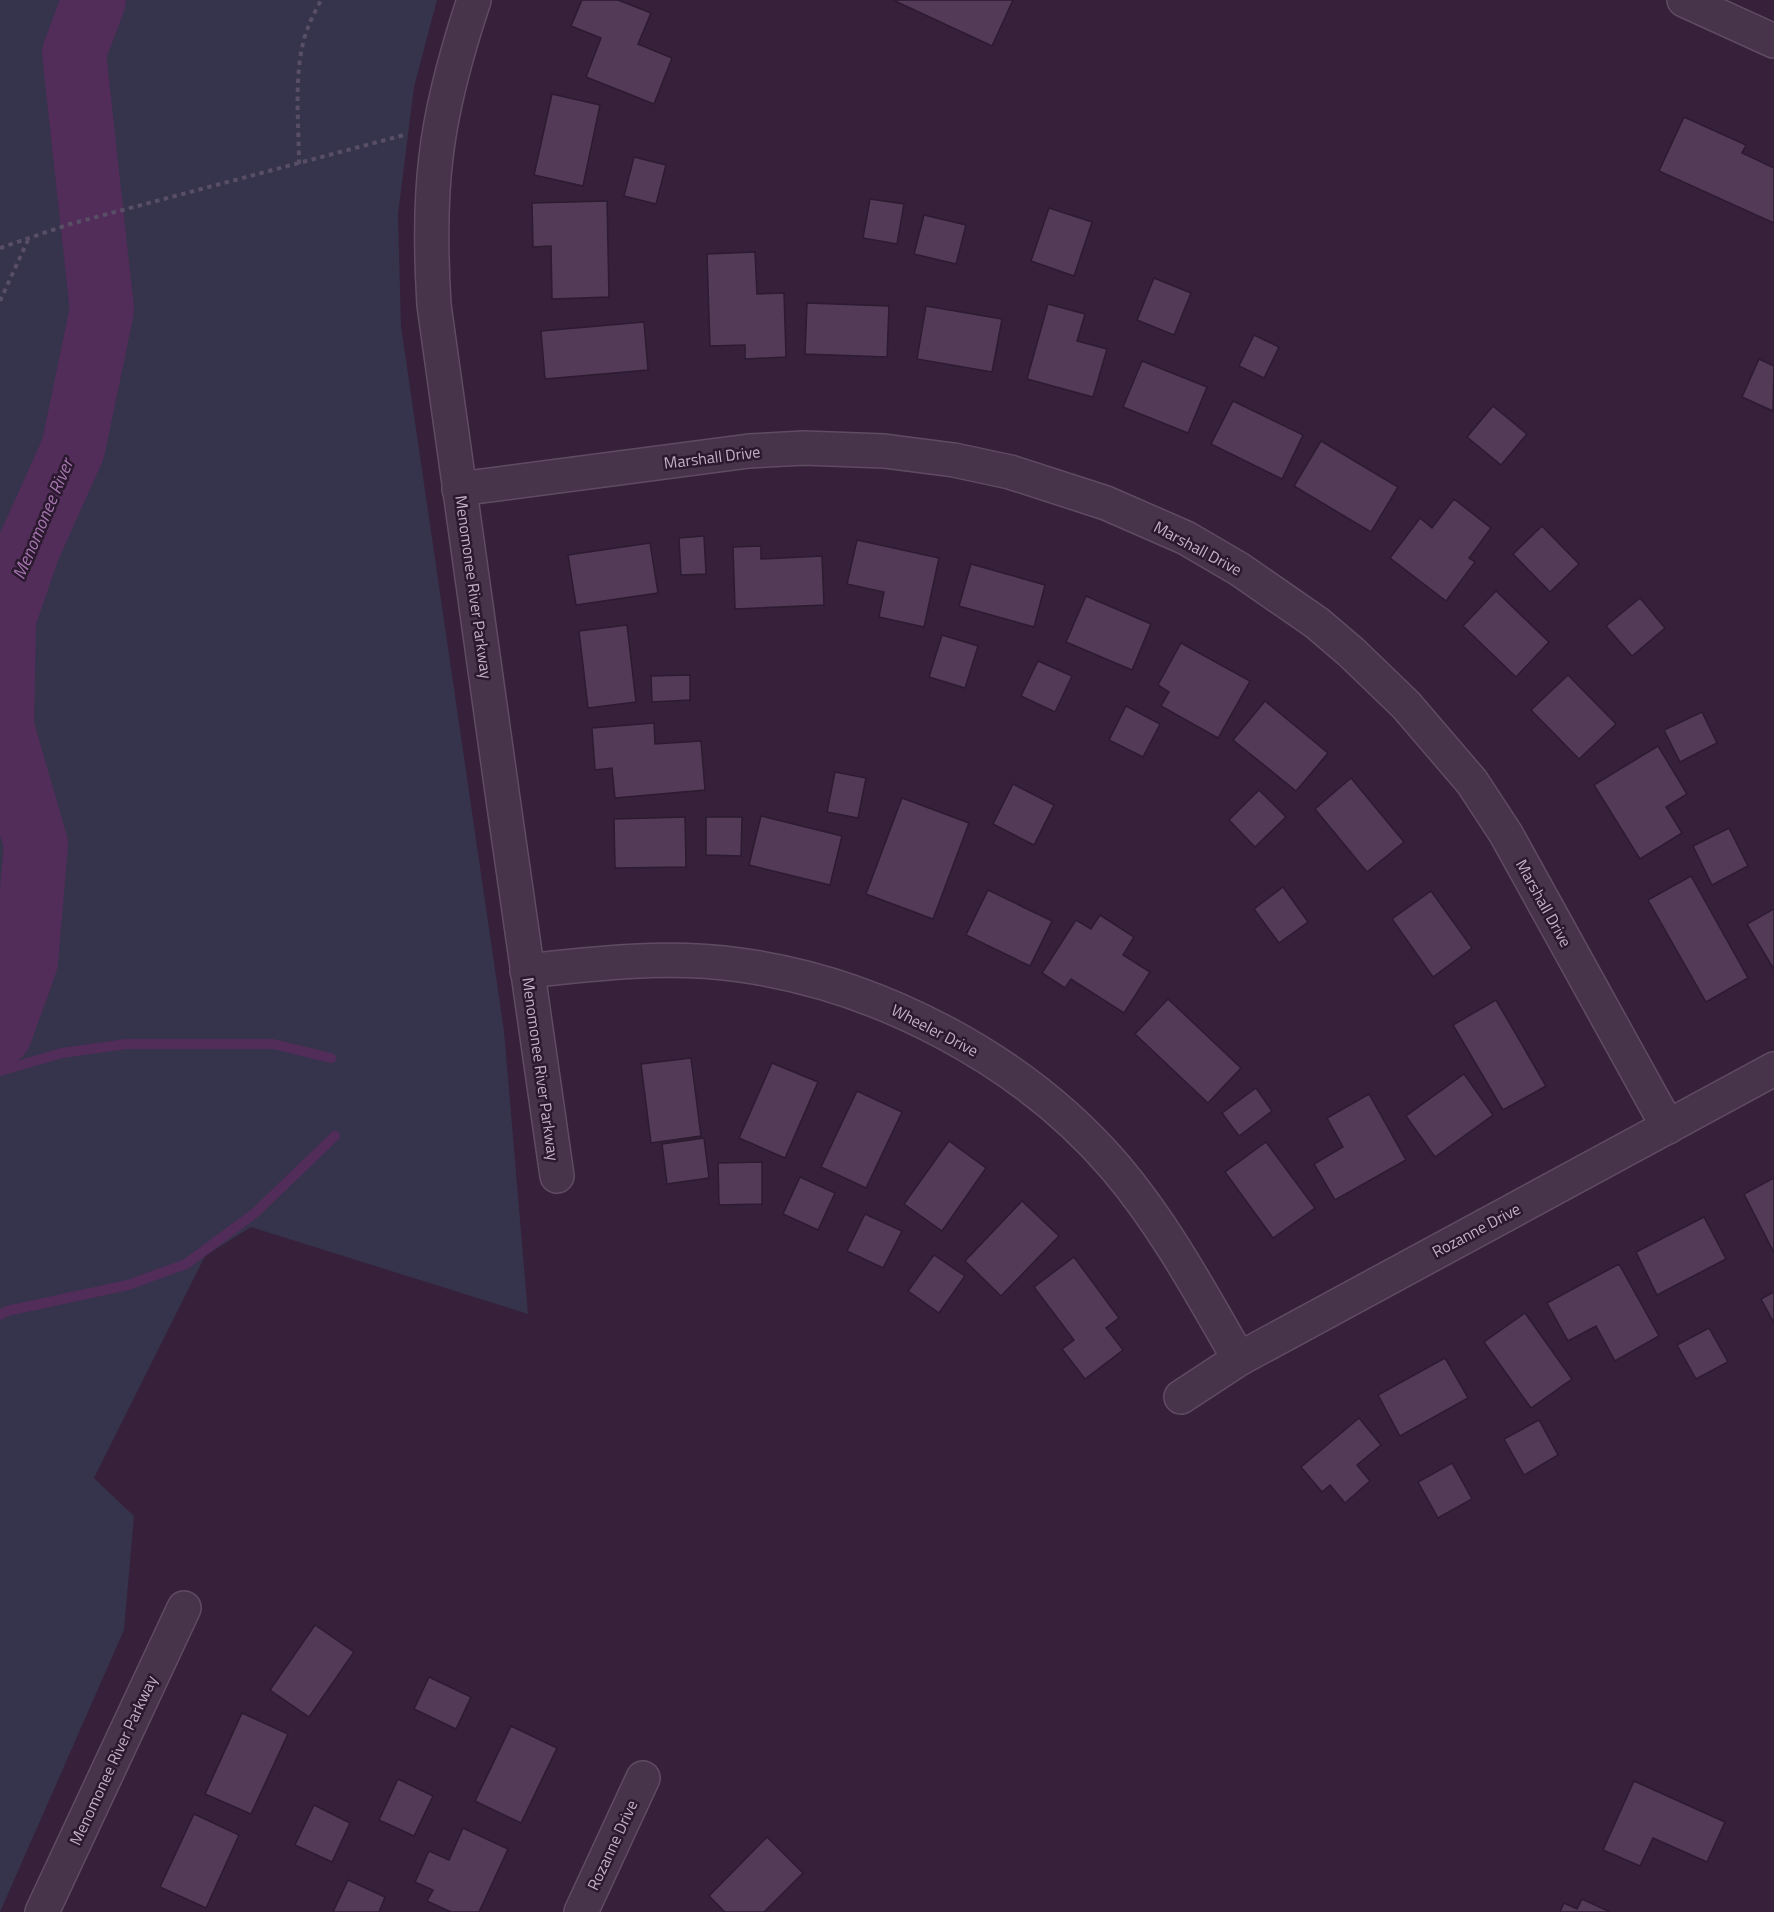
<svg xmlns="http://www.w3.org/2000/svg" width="1774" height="1912" viewBox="0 0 1774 1912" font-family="'Titillium Web',sans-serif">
  <rect width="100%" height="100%" fill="#36203a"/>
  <polygon fill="#36334c" points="0,0 437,0 414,87 398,214 401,326 504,1031 528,1314 251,1227 205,1256 94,1478 134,1516 124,1630 0,1912"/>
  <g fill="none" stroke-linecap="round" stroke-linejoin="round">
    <g stroke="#522d59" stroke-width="10">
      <polyline points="0,1071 62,1053 126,1044 273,1044 331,1058"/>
      <polyline points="0,1315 7,1311 128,1285 186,1264 255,1213 335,1136"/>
    </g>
    <polyline stroke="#522d59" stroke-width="64" points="0,1034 26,962 36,844 2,727 4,619 28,549 73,449 102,310 74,53 94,0"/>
  </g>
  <g fill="#533a57" stroke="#2d1b31" stroke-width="1.5">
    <polygon points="582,0 618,0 651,13 638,44 672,58 654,104 586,77 601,38 571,26"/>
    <polygon points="893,0 1013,0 992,46"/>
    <polygon points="552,94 600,105 583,186 534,175"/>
    <polygon points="1684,117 1746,145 1742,153 1774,168 1774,223 1659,171"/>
    <polygon points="634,157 666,165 656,204 624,196"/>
    <polygon points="870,199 904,204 897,244 863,238"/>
    <polygon points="607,201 609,297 552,299 551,246 533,247 532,203"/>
    <polygon points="1049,208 1092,222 1074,276 1031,261"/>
    <polygon points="924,215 966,225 956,264 914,254"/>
    <polygon points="755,252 757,294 784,293 786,357 745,359 745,345 710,346 707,254"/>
    <polygon points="1154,278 1191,293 1174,335 1137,320"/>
    <polygon points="807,303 889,306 887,357 805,354"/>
    <polygon points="1048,304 1085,314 1077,341 1107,349 1093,397 1027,379"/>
    <polygon points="926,306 1002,319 992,372 917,359"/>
    <polygon points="644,322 648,370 545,379 541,331"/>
    <polygon points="1254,335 1279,347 1264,378 1239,366"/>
    <polygon points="1759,359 1774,366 1773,411 1742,397"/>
    <polygon points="1142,361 1207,387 1188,433 1123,407"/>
    <polygon points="1233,401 1303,435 1282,479 1211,444"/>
    <polygon points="1493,406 1527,434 1501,465 1467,437"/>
    <polygon points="1321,441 1398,487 1371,532 1294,486"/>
    <polygon points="1454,499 1491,528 1469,558 1475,562 1446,601 1390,558 1420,518 1432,528"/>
    <polygon points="1542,526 1579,564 1550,592 1513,554"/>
    <polygon points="704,536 706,574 681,575 679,538"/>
    <polygon points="857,540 939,558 924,627 879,617 884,592 847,584"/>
    <polygon points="650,543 658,593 576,605 568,555"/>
    <polygon points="761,546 761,559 822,556 824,605 735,609 733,547"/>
    <polygon points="971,564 1045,585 1034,627 959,606"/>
    <polygon points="1496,591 1549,642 1516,677 1463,626"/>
    <polygon points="1086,596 1151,624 1132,670 1066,642"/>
    <polygon points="1640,598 1665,628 1632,656 1606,626"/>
    <polygon points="627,625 636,702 588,708 579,631"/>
    <polygon points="942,635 978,646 965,688 929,677"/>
    <polygon points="1181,643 1250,681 1218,738 1161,706 1169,692 1158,685"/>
    <polygon points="1038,661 1072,676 1055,712 1021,696"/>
    <polygon points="690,675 690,700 652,702 651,676"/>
    <polygon points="1568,675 1616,724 1579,759 1531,710"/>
    <polygon points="1265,701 1328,753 1296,791 1233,740"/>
    <polygon points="1126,706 1160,724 1143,757 1109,740"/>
    <polygon points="1702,712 1717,743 1680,762 1664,730"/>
    <polygon points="654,723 655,744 701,741 705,790 615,798 612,768 595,770 592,728"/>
    <polygon points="1658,746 1687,794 1666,807 1682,833 1640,859 1594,785"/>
    <polygon points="835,772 866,778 858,818 827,812"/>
    <polygon points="1351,778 1404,842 1367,872 1315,809"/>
    <polygon points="1013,784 1054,805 1034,845 993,824"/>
    <polygon points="1259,790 1286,817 1255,847 1229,820"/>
    <polygon points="902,798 969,823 933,919 866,894"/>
    <polygon points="761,816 842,836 830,885 749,865"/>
    <polygon points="685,817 686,867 615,868 614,819"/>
    <polygon points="706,817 742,817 741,856 706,855"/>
    <polygon points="1729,828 1748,866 1712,885 1693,846"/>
    <polygon points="1691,876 1748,978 1706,1002 1648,900"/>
    <polygon points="1283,887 1308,922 1279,943 1254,909"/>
    <polygon points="988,890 1052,921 1030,966 966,935"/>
    <polygon points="1431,891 1472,948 1433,977 1392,919"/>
    <polygon points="1774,909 1774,967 1773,968 1747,924"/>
    <polygon points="1100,915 1134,937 1123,955 1150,972 1124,1013 1071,979 1065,988 1042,973 1076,920 1091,929"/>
    <polygon points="1168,999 1241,1068 1208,1103 1135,1034"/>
    <polygon points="1496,1000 1546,1086 1503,1110 1453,1025"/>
    <polygon points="691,1058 701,1136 651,1143 641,1064"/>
    <polygon points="772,1063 818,1082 785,1158 739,1138"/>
    <polygon points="1464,1074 1493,1115 1435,1157 1406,1116"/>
    <polygon points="1256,1088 1272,1111 1239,1136 1222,1113"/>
    <polygon points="857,1091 902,1112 866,1188 821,1167"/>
    <polygon points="1369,1094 1406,1160 1335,1200 1314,1164 1343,1147 1327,1118"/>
    <polygon points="704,1138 709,1178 667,1184 662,1144"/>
    <polygon points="949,1141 986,1168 942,1231 904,1204"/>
    <polygon points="1266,1142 1315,1208 1273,1238 1225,1172"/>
    <polygon points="762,1162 762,1204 719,1205 718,1163"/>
    <polygon points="800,1177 835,1193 818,1230 783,1214"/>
    <polygon points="1774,1178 1774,1253 1744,1194"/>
    <polygon points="1022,1201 1059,1236 1001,1296 965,1261"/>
    <polygon points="865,1214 902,1231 883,1268 847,1251"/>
    <polygon points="1704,1217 1726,1259 1657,1295 1636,1252"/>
    <polygon points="934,1255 965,1276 939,1313 908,1291"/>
    <polygon points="1074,1257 1119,1318 1106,1328 1123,1350 1085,1379 1062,1349 1074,1340 1034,1287"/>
    <polygon points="1619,1264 1659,1336 1615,1361 1596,1326 1568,1341 1547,1303"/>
    <polygon points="1774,1292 1774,1323 1761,1299"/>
    <polygon points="1525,1313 1572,1379 1531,1408 1484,1342"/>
    <polygon points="1709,1328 1728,1362 1696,1379 1677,1345"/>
    <polygon points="1445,1358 1468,1398 1400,1436 1378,1395"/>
    <polygon points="1359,1418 1381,1445 1357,1465 1370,1481 1345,1503 1330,1485 1322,1492 1301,1467"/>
    <polygon points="1539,1420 1558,1455 1524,1475 1504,1439"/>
    <polygon points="1452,1463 1472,1499 1438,1518 1418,1482"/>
    <polygon points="315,1625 354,1652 309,1717 270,1690"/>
    <polygon points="429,1677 471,1697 456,1729 414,1709"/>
    <polygon points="242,1713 288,1734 251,1814 205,1794"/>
    <polygon points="511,1726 557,1748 521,1823 475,1801"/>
    <polygon points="398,1779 433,1796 414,1836 379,1820"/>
    <polygon points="1634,1781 1725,1822 1707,1862 1653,1838 1640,1866 1603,1850"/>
    <polygon points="314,1805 350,1823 332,1862 295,1845"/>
    <polygon points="194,1814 239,1835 206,1908 160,1887"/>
    <polygon points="463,1828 508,1849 479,1912 451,1912 427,1901 433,1890 415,1882 429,1851 449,1860"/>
    <polygon points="767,1837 803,1873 764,1912 725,1912 709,1896"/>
    <polygon points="348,1880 385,1897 379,1912 333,1912"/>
    <polygon points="1582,1899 1610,1912 1560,1912 1564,1903 1577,1909"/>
  </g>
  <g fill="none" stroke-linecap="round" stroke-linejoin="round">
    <g stroke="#5f4c62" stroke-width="36">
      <g id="minor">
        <path d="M474,0C457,51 442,104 436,157C430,206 431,256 434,305C474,595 515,886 557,1176"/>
        <polyline points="1684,0 1774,41"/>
        <polyline points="459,489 749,451 804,448 884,451 954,460 1010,472 1106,503 1186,538 1239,569 1317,623 1351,652 1406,705 1472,782 1506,834 1668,1127"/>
        <path d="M527,971C598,963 668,955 740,965C879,984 1024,1060 1116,1168C1165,1226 1201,1293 1239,1359"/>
        <polyline points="1181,1397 1239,1359 1774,1069"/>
        <polyline points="42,1912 184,1608"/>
        <polyline points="581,1912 643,1778"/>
      </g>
    </g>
    <g stroke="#584e65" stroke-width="4" stroke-dasharray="4.5 4.5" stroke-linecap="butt">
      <path d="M299,164C299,121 292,65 309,25C312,17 317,8 321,0"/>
      <polyline points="0,248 70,224 404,135"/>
      <polyline points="0,301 28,240"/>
    </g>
    <use href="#minor" stroke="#47344a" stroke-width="33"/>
  </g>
  <g text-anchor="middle" stroke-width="5" stroke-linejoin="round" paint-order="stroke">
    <g font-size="16" fill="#c4afc6" stroke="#2b192f">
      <text transform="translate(712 457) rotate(-7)" y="6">Marshall Drive</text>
      <text transform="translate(1198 548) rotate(28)" y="6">Marshall Drive</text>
      <text transform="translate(474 587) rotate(82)" y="6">Menomonee River Parkway</text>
      <text transform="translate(1544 903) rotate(61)" y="6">Marshall Drive</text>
      <text transform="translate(935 1030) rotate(27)" y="6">Wheeler Drive</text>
      <text transform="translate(541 1069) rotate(82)" y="6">Menomonee River Parkway</text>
      <text transform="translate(1476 1230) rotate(-28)" y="6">Rozanne Drive</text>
      <text transform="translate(113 1760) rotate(-65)" y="6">Menomonee River Parkway</text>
      <text transform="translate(612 1845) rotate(-65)" y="6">Rozanne Drive</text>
    </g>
    <g font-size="18" font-style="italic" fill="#a675b0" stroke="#2b192f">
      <text transform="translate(43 519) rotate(-67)" y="6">Menomonee River</text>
    </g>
  </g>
</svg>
